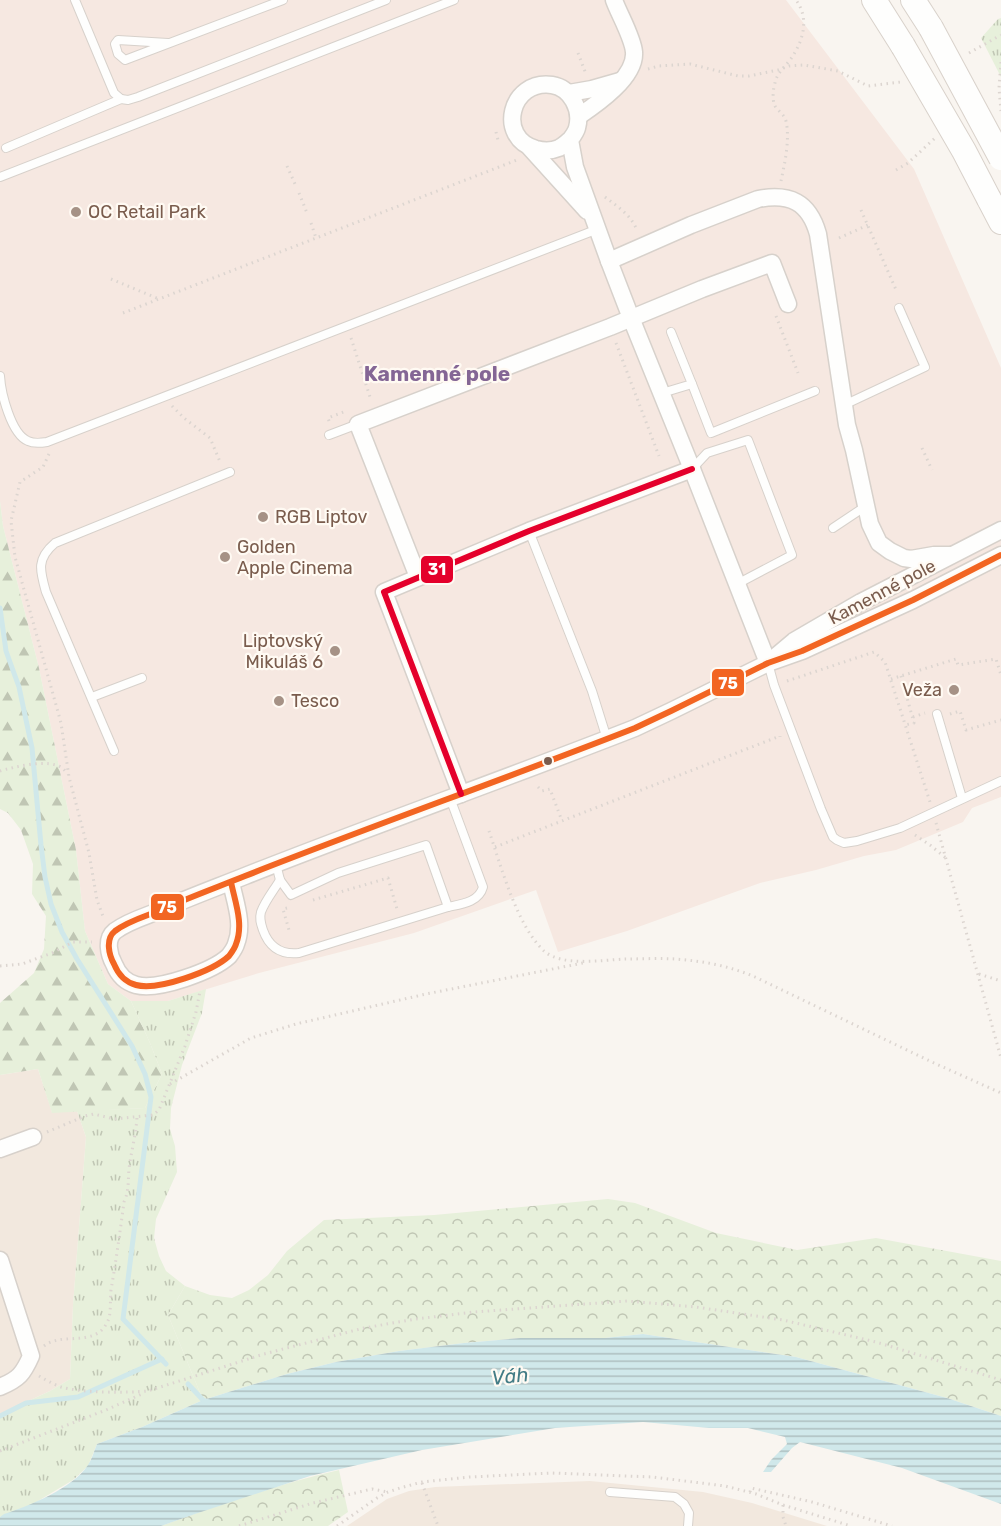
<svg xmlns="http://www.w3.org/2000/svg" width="1001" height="1526" viewBox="0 0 1001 1526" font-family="Rubik,sans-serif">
  <defs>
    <pattern id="grass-tufts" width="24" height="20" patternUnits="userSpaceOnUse" patternTransform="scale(1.5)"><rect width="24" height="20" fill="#e7f0db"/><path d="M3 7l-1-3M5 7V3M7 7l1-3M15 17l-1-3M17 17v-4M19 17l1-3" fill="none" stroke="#c0c6b4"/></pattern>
    <pattern id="forest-firs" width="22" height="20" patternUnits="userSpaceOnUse" patternTransform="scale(1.5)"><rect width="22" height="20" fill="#e7f0db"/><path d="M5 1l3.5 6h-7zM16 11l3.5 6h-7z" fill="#c0c6b4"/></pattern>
    <pattern id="park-crowns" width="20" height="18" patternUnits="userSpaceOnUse" patternTransform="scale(1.5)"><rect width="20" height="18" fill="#e7f0db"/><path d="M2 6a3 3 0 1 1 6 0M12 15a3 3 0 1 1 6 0" fill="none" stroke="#c0c6b4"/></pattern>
    <pattern id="water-rules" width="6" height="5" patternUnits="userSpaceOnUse" patternTransform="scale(1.5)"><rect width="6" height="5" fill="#d0e8ea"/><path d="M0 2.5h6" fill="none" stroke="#aebfc0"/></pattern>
  </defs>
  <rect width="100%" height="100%" fill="#f9f5f0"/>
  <g fill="#f2e8de">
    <polygon points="38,1069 52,1112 77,1111 86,1137 73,1305 70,1379 50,1391 0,1414 0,1075"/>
    <polygon points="590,1481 703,1492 752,1503 827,1526 347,1526 387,1499 409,1491 435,1487"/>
  </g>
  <polygon fill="#f6e8e1" points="0,0 786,0 914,169 1001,368 1001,797 972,808 963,822 896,850 864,856 816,870 760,883 627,931 558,952 536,890 414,933 259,973 168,1001 131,1001 108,984 85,931 76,850 39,668 3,526 0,501"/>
  <g fill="url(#grass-tufts)">
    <polygon points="1001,18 1001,77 981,38 998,19"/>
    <polygon points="206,989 202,1013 182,1065 171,1108 170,1129 175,1146 177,1172 156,1219 154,1238 159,1256 166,1271 185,1286 168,1315 203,1400 142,1427 97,1444 88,1466 73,1480 33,1504 0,1517 0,1414 50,1391 70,1379 73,1305 86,1137 77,1111 145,1108 162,1074 150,1043 131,1001 168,1001"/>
  </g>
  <polygon fill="url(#forest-firs)" points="0,501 3,526 39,668 76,850 85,931 108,984 131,1001 150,1043 162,1074 145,1108 52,1113 38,1069 0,1075 0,1003 34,973 44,949 46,916 32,894 33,864 21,830 8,813 0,809"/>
  <g fill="url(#park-crowns)">
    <polygon points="608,1199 635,1203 716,1233 797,1250 876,1238 1001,1261 1001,1416 947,1398 796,1357 643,1334 605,1338 520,1338 464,1343 399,1351 336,1362 287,1374 203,1400 168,1315 185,1286 210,1295 232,1298 249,1290 268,1275 287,1251 324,1220 434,1215"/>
    <path d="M339,1470L348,1512L328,1526H161C219,1505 278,1484 339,1470Z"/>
  </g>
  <path fill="url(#water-rules)" d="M643,1334L796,1357L947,1398L1001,1416V1504L902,1468L800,1442L792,1448L771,1472H763L771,1460L787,1444L785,1437L748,1428H709L643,1422L555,1428L422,1450L310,1476L195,1514L161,1526H0V1517L4,1514C29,1506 73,1488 88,1465C92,1459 94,1451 97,1444L142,1427L203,1400L287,1374L336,1362L399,1351L464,1343L520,1338H605Z"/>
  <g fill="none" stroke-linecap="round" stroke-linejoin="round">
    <g stroke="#d0e8ea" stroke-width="5">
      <polyline points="0,608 6,651 19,687 32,748 41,845 45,877 51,904 62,932 77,959 132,1046 145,1074 151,1097 123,1319 166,1364"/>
      <polyline points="188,1384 203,1400 209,1402"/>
      <polyline points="0,1416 26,1403 78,1397 162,1359"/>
    </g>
    <g stroke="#d7d1cb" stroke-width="10">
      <g id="service">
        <polyline points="75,0 114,93 121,99 128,100 138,97 386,0"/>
        <polyline points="168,43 118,40 115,44 118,54 125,60 283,0"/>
        <polyline points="6,148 121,99"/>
        <polyline points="0,177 454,0"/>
        <path d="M0,376C1,393 11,434 28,441C34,444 41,443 47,442L598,229"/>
        <polyline points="692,384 711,433 815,391"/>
        <polyline points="662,393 692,384 671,332"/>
        <polyline points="844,405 925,367 899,308"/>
        <polyline points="329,435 358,424"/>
        <polyline points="692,469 707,453 748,440 792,555 737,584"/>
        <polyline points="833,528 866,506"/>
        <polyline points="529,531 592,691 607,739"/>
        <polyline points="768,663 774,685 821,809 833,837 837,840 844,843 857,841 900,828 1001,781"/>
        <polyline points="92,697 142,678"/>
        <polyline points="937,714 962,798"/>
        <path d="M114,751L46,592C40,571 36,559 55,543L230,472"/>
        <path d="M276,864L280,880L291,895L338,873L426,845L448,907C462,904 479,902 483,887L450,798"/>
        <path d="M280,880C274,890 265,901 261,912C259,919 261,924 263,930C269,947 281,955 299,953L448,907"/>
        <polyline points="610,1492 675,1497 684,1504 689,1513 688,1526"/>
      </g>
    </g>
    <g stroke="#d7d1cb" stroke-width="19">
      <g id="minor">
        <polyline points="569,93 592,89 620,81"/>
        <path d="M579,116C597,104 636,77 634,52C633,38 619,14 614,0"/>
        <path d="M570,140C567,142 563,146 559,148C552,151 544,151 536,149C496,138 510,79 552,85C571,88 582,110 577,128C576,132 573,136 570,140L575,167L609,261L631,318L692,469L768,663"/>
        <polyline points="530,148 587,211"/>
        <path d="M609,261L691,225L758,199C790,193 809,202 818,234L847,425L854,450L870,524L879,543L890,551L904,558L911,559L934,555H951"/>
        <polyline points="418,577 358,424 610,327 702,289 772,263 788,304"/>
        <polyline points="775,657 794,641 861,602 1001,530"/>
        <polyline points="461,794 384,592 529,531 692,469"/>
        <path d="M231,882C235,902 244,924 236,944C235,948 232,952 229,956C213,971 158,991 136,985C125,982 118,974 114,964C109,955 105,939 115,931C127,922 143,917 156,912C185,899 215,888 245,876C374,825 505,779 635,728L671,711L768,663L802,651L913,600L1001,555"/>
        <polyline points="0,1149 33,1137"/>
        <path d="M0,1260L31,1356C23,1374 19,1379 0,1387"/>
      </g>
    </g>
    <g stroke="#d9d2cb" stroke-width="26">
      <g id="secondary">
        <polyline points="874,0 903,46"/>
        <polyline points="913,0 931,28"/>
        <polyline points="989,199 1001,222"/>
      </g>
    </g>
    <g stroke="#dcd5d0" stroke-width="3" stroke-dasharray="1.5 4.5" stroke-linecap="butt">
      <polyline points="578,53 586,74"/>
      <polyline points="969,53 1001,35"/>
      <polyline points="1001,62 999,88 1001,111"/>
      <polyline points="648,69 659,66 690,64 738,76 749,76 778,70 789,66 804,65 838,71 868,86 901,82"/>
      <polyline points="496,132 498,140"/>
      <polyline points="287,166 295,184"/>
      <polyline points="896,170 908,163 935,138"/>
      <path d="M781,181C785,162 790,139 786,121C784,114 779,112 775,106C772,100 773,89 775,83C777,73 784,68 790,60C803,42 810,19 796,0"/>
      <polyline points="299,193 307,213"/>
      <path d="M605,197C618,207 630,214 637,230"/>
      <polyline points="861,210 897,292"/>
      <polyline points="311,223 316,238"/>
      <polyline points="839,238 868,225"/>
      <polyline points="111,279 159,299"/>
      <polyline points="123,313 517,160"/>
      <polyline points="776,316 798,373"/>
      <polyline points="351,338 371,400"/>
      <polyline points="616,343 659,456"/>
      <polyline points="172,406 184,418 210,438 221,464"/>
      <polyline points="329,421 328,418 346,411"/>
      <polyline points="922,448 932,470"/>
      <polyline points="49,454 43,467 20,482 11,521 15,557 61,723 69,777 89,853 97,900 104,919"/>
      <polyline points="901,676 914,723 905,725"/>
      <polyline points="891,679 956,659 958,665 996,659 1001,675"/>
      <polyline points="787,681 874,652 885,662 930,802"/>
      <polyline points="950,714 960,711 966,730 1001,720"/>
      <polyline points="913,717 925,713"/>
      <path d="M0,771C14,767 49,758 62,768C63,768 68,774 68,775"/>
      <polyline points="538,787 542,791 550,789 562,821"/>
      <polyline points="936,823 1001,1058"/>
      <path d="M489,831C501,866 517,926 544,951C562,967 603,960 625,959C641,959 659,958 675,959C703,961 730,966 755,977L934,1063L1001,1093"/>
      <polyline points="915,835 930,845 946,858"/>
      <polyline points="495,847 780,736 780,737"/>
      <polyline points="313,900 388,878 397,909"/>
      <polyline points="287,908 283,909 289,930"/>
      <polyline points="0,966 22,964 52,953 73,942 92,942"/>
      <polyline points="979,974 1001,981"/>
      <polyline points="170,1084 251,1038 296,1024 426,994 583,963"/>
      <polyline points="47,1132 85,1116 94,1114 114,1119 153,1115 159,1110 185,1046 196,1012 200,991"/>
      <path d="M44,1346C59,1334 81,1343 98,1333C103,1330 107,1324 109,1318C111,1310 110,1300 111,1290C116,1261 120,1232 124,1202C129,1191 128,1181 129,1169C131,1152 136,1135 137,1117"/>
      <path d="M39,1376C46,1380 53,1384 61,1387C81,1393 127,1393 148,1391L264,1354L364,1328L416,1319L474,1312L627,1301L696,1307L783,1320L876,1342L1001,1380"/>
      <polyline points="0,1451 106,1410 144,1393"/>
      <polyline points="422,1483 438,1526"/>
      <polyline points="750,1492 751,1488 812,1502 892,1526"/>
      <polyline points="783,1505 783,1517 786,1526"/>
      <polyline points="239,1526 313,1503 372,1489 388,1492"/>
      <polyline points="337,1526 377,1498 388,1492 400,1488 422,1482 470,1477 551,1473 653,1477 725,1486 756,1494 783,1505 851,1526"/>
    </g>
    <use href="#service" stroke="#fefefd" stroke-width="8"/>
    <use href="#minor" stroke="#fefefd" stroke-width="16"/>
    <use href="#secondary" stroke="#fefefd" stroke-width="24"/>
    <g stroke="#d9d2cb" stroke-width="26" stroke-linecap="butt">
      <g id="secondary-bridge">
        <polyline points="931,28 1001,158"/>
        <polyline points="903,46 964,151 989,199"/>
      </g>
    </g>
    <use href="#secondary-bridge" stroke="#fefefd" stroke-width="24"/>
    <g stroke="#fffaf3" stroke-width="10">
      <path id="bus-1" d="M231,882C235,902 244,924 236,944C235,948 232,952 229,956C213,971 158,991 136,985C125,982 118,974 114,964C109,955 105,939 115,931C127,922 143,917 156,912C185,899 215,888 245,876C374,825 505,779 635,728L671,711L768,663L802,651L913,600L1001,555"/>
    </g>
    <g stroke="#fffaf3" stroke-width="10">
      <polyline id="bus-2" points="461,794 384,592 529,531 692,469"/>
    </g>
    <use href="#bus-1" stroke="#f26522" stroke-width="6"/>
    <use href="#bus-2" stroke="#e4002b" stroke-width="6"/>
  </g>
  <g fill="#a69286" stroke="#fffaf3" stroke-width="2">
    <circle cx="76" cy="212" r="6"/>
    <circle cx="263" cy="517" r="6"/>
    <circle cx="225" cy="557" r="6"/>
    <circle cx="335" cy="651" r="6"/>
    <circle cx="954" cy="690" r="6"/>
    <circle cx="279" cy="701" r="6"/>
  </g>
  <circle fill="#7a5c4d" stroke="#fffaf3" stroke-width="2" cx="548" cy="761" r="5"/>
  <g text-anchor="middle" stroke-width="4.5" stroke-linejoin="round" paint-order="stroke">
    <g font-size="18" fill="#7a5c4d" stroke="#fffaf3" text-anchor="start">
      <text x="88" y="218">OC Retail Park</text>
      <text x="275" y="523">RGB Liptov</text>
      <text x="237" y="553">Golden<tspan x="237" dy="21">Apple Cinema</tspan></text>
      <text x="323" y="647" text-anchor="end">Liptovský<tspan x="323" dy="21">Mikuláš 6</tspan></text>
      <text x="942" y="696" text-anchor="end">Veža</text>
      <text x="291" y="707">Tesco</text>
    </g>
    <g font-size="18" fill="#7a5c4d" stroke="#fffaf3">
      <text transform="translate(882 592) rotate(-28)" y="6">Kamenné pole</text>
    </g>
    <g font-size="20" font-style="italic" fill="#437c86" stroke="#fffaf3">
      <text transform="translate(510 1376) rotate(-6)" y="7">Váh</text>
    </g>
    <g font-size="21" font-weight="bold" fill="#846695" stroke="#fffaf3">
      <text x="437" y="381">Kamenné pole</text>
    </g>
  </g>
  <g stroke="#fffaf3" stroke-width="2">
    <rect x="420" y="555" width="34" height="29" rx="6" fill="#e4002b"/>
    <rect x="711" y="668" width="34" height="29" rx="6" fill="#f26522"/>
    <rect x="150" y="893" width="35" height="28" rx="6" fill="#f26522"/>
  </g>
  <g font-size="16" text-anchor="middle" font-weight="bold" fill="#fff">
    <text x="437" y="575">31</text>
    <text x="728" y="689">75</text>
    <text x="167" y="913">75</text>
  </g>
</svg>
